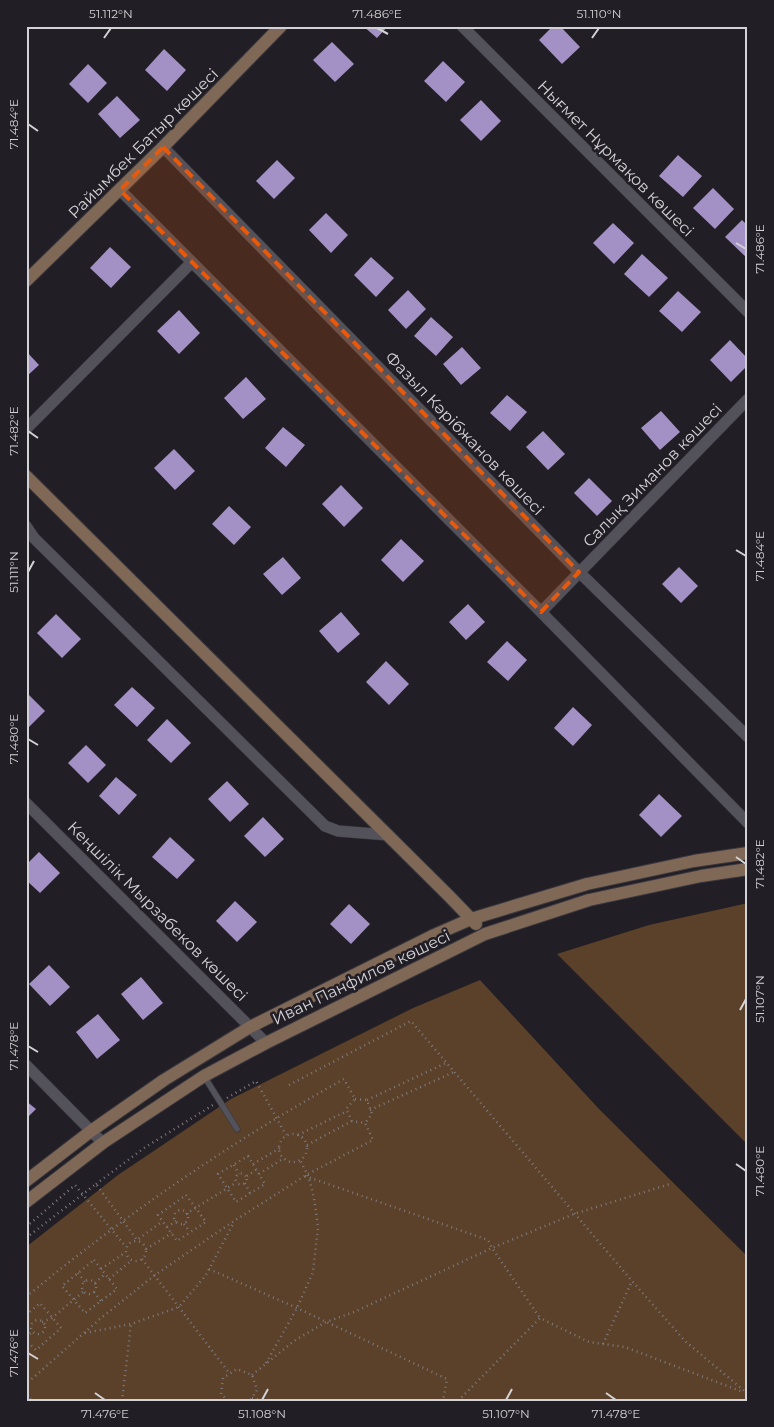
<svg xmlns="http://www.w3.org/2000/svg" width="774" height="1427" viewBox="0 0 774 1427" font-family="Montserrat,sans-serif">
  <rect width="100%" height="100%" fill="#211e25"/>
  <g fill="#5b4129">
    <polygon points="748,903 748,1145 557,954 649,925"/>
    <polygon points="480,980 599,1109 748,1257 748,1401 26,1401 26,1247 118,1175 231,1099 413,1008"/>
  </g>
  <g fill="#a390c4">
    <polygon points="363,26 388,26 377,38"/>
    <polygon points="553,26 560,26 580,47 562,64 539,40"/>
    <polygon points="332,42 354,64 335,82 313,60"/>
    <polygon points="164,49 186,70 167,91 145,70"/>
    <polygon points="443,61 465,82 446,102 424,81"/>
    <polygon points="88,64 107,83 88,103 69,84"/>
    <polygon points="117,96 140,120 120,138 98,114"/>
    <polygon points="481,100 501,121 481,141 460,120"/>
    <polygon points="678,155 702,176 683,197 659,176"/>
    <polygon points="277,160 295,178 274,199 256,181"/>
    <polygon points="713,188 734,209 715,229 693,208"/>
    <polygon points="326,213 348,235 331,253 309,230"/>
    <polygon points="742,220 748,226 748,259 725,237"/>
    <polygon points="613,223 634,243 614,264 593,243"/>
    <polygon points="110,247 131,267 111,288 90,268"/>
    <polygon points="642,254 668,278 649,297 624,274"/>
    <polygon points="371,257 394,278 376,297 354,275"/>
    <polygon points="408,290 426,309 406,329 388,310"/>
    <polygon points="678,291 701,312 682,332 659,311"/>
    <polygon points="179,310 200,333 179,354 157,331"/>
    <polygon points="431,317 453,337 436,356 414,336"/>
    <polygon points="730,340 748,359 748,365 731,382 710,360"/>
    <polygon points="462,347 481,368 461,385 443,364"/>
    <polygon points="26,351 39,365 26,377"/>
    <polygon points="246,377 266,399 243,419 224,398"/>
    <polygon points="507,395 527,412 510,431 490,413"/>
    <polygon points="661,411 680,432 660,450 641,428"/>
    <polygon points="283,427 305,445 286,467 265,448"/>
    <polygon points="543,431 565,454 548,470 526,447"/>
    <polygon points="174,449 195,471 175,490 154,468"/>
    <polygon points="589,478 612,501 597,516 574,493"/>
    <polygon points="341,485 363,508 344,527 322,504"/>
    <polygon points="229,506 251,527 234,545 212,524"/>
    <polygon points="401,539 424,561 403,582 381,560"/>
    <polygon points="283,557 301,578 282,595 263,574"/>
    <polygon points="679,567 698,586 681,603 662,584"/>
    <polygon points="468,604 485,622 466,640 449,622"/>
    <polygon points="341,612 360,634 338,653 319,631"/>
    <polygon points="56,614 81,639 62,658 37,633"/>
    <polygon points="507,641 527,660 508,681 487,662"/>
    <polygon points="386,661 409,684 389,705 366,682"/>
    <polygon points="132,687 155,708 137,727 114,705"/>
    <polygon points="26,692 45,711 26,730"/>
    <polygon points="573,707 592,725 573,746 554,728"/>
    <polygon points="167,719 191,743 171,763 147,740"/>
    <polygon points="86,745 106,765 88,783 68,763"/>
    <polygon points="116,777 137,795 119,815 99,796"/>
    <polygon points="227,781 249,804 230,822 208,799"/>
    <polygon points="659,794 682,816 661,837 639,815"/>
    <polygon points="263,817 284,839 265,857 244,836"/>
    <polygon points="170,837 195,860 177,879 152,857"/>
    <polygon points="39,852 60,873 40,893 26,880 26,865"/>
    <polygon points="235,901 257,922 237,942 216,921"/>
    <polygon points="349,904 370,924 351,944 330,924"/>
    <polygon points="49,965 70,987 50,1006 29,984"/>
    <polygon points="141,977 163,1003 143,1020 121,994"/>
    <polygon points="98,1014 120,1040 97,1059 76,1032"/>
    <polygon points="26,1101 36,1109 26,1119"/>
  </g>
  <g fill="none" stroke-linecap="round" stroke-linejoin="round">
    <g stroke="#3a383e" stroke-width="7">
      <polyline id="lane" points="204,1076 237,1129"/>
    </g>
    <g stroke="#3a383e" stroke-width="12">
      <g id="street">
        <polyline points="462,26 748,312"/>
        <polyline points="163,147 579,572 748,737"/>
        <polyline points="120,190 541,612 748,823"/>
        <polyline points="26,429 192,262"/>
        <polyline points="26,526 34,538 325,826 338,831 388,835"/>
        <polyline points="541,612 748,399"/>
        <polyline points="26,803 266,1043"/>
        <polyline points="26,1065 103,1143"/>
      </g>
    </g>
    <g stroke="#3a383e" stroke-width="14">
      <g id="secondary">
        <polyline points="26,281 163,147 281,26"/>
        <polyline points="26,476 449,896 476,924"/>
        <polyline points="26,1181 91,1131 164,1080 250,1027 432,936 471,919 587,884 694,861 748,853"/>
        <polyline points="26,1202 104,1142 204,1076 266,1043 485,934 589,900 701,876 748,869"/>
      </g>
    </g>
    <g stroke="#7d7b80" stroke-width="2.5" stroke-dasharray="1 4" stroke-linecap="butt">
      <polyline points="289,1085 411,1021 632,1281 685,1341 748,1394"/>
      <polyline points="227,1098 256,1081 286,1135"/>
      <polyline points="355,1099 367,1100 372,1114 365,1123"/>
      <polyline points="367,1100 446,1063"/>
      <polyline points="370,1110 454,1072"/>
      <circle cx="293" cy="1148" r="14"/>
      <polyline points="298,1135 347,1111"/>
      <polyline points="307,1145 352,1121"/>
      <polygon points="248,1156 265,1184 236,1202 218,1174"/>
      <polyline points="253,1164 280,1148"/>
      <polyline points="234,1165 239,1174"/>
      <circle cx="241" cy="1179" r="5.5"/>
      <polyline points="259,1174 284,1158"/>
      <polyline points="247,1176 256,1170"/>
      <polyline points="305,1176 488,1240 492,1248 540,1318"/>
      <polyline points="245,1183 250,1193"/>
      <polyline points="96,1184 144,1148 213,1105"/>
      <polygon points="186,1195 206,1222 177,1241 158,1215"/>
      <circle cx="181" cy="1217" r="7"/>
      <polyline points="186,1214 237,1182"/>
      <polyline points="184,1224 190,1232"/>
      <polyline points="26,1227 75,1185 126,1247"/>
      <polyline points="167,1227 176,1221"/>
      <polyline points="26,1238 96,1184 137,1240 163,1221"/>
      <circle cx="136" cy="1251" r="10"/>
      <polyline points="146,1249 172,1233"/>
      <polyline points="142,1259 230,1374"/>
      <polygon points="94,1260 117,1289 85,1313 62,1286"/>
      <polyline points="101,1269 126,1252"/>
      <polyline points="209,1269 297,1308 447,1379 443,1401"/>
      <polyline points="78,1273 85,1282"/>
      <polyline points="109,1279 132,1260"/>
      <circle cx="89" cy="1287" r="7"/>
      <polyline points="95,1283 105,1274"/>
      <polyline points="94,1292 101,1301"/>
      <path d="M26,1297C126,1214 231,1142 344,1079L355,1099L346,1109L352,1121L365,1123L373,1140L308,1174L234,1221L155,1275L101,1318L26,1384"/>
      <polyline points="26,1315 40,1303 61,1328 36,1350 26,1340"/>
      <circle cx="38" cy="1327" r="7"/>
      <polyline points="42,1322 52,1318 83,1292"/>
      <polyline points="85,1333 131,1324 179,1307 206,1275 234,1222"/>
      <polyline points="26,1337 33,1331"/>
      <polyline points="603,1344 632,1281"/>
      <polyline points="266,1363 297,1308 313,1272 318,1227 314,1198 309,1178 300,1160"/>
      <polyline points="252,1375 294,1341 326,1322 354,1312 492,1248 574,1214 670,1184"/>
      <polyline points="26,1396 33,1401"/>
      <polyline points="252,1398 264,1401"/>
      <polyline points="122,1401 131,1324"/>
      <polyline points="228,1401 221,1394 223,1378 237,1369 252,1375 257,1390 250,1401"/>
      <polyline points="458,1401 540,1318 589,1342 625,1347 743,1392"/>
    </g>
    <use href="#lane" stroke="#535159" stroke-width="5.5"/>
    <use href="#street" stroke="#535159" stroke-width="11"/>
    <use href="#secondary" stroke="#806856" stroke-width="12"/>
  </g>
  <path fill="#e8590c" fill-opacity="0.2" stroke="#e8590c" stroke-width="4" stroke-dasharray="10 6" stroke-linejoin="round" d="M163,147L579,572L541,612L120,190Z"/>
  <path fill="none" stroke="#d3d2d6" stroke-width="2" d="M377,28L388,34M104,38L111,28M592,38L599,28M28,124L38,131M736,243L746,249M28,431L38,438M736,550L746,556M28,572L34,561M28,739L38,745M736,857L746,864M740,1010L746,999M28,1046L38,1052M736,1164L746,1171M28,1353L38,1359M95,1393L105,1400M606,1393L616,1400M262,1400L268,1389M506,1400L512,1389"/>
  <g text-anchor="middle" stroke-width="5" stroke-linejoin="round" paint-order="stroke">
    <g font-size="16" fill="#d3d2d6" stroke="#211e25">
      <text transform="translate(143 143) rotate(-45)" y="6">Райымбек Батыр көшесі</text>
      <text transform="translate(616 158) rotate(45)" y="6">Нығмет Нұрмақов көшесі</text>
      <text transform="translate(465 433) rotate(46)" y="6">Фазыл Кәрібжанов көшесі</text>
      <text transform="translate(652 475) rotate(-46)" y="6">Салық Зиманов көшесі</text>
      <text transform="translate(158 911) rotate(45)" y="6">Кеңшілік Мырзабеков көшесі</text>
      <text transform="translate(361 977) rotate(-26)" y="6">Иван Панфилов көшесі</text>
    </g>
  </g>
  <rect width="774" height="1427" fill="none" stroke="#211e25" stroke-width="55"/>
  <rect x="28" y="28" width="718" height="1372" fill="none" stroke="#d3d2d6" stroke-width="2"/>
  <g font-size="12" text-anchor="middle" fill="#d3d2d6">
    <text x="111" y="18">51.112°N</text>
    <text x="377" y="18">71.486°E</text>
    <text x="599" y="18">51.110°N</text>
    <text transform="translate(14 124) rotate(-90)" y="4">71.484°E</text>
    <text transform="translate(760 249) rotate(-90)" y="4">71.486°E</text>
    <text transform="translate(14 431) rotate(-90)" y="4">71.482°E</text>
    <text transform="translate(760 556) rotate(-90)" y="4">71.484°E</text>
    <text transform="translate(14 572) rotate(-90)" y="4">51.111°N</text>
    <text transform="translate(14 739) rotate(-90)" y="4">71.480°E</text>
    <text transform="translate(760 864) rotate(-90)" y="4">71.482°E</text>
    <text transform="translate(760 999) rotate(-90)" y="4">51.107°N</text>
    <text transform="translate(14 1046) rotate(-90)" y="4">71.478°E</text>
    <text transform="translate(760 1171) rotate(-90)" y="4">71.480°E</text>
    <text transform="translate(14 1353) rotate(-90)" y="4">71.476°E</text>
    <text x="105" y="1418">71.476°E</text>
    <text x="262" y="1418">51.108°N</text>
    <text x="506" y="1418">51.107°N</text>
    <text x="616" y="1418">71.478°E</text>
  </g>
</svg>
